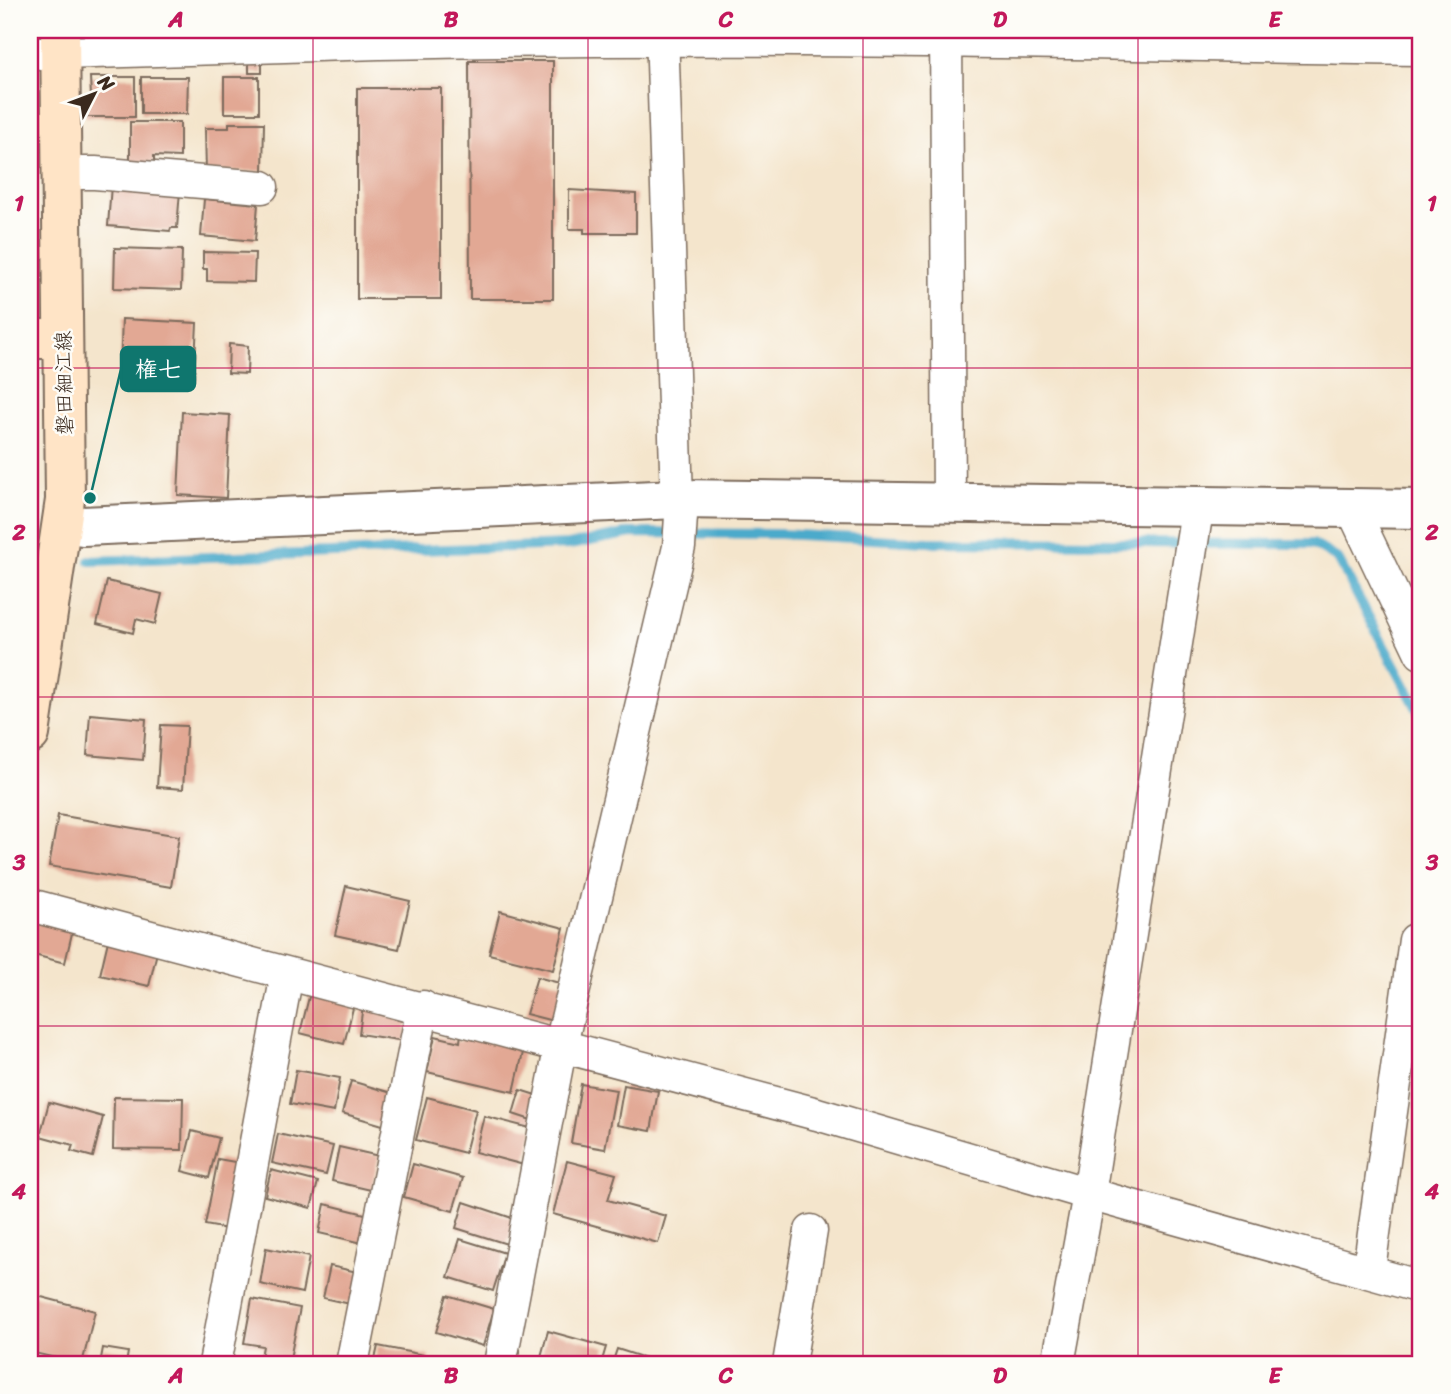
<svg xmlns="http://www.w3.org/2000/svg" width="1451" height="1394" viewBox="0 0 1451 1394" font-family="Sriracha,'Klee One',sans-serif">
  <rect width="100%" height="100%" fill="#fdfcf7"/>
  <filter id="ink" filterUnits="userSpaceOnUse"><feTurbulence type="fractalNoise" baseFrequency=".0143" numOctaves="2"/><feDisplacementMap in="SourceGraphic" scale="14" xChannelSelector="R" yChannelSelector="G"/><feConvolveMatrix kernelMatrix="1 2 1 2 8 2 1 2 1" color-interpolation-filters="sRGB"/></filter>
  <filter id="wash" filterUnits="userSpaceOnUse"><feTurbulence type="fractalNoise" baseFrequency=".00686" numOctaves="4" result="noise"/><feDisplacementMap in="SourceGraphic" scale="28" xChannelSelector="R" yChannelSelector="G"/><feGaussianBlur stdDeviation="1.57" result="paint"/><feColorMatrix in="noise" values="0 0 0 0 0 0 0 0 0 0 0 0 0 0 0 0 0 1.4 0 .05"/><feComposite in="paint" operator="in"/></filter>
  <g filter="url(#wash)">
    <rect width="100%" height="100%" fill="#f4e5cc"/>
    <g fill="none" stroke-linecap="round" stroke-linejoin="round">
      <polyline stroke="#4caacb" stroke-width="10" points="90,561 569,545 631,533 780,534 928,542 1313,544 1338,559 1421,716"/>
    </g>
    <g id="blocks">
      <g fill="#e2a894">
        <rect x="249" y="55" width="13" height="18"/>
        <polygon points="469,61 553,61 553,299 470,299"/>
        <polygon points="90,77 135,77 135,117 86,117 86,97 91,96"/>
        <polygon points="141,77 188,77 187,114 141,114"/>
        <rect x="224" y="77" width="35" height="36"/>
        <rect x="357" y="88" width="84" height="211"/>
        <polygon points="130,122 180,122 180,157 154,156 154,162 130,162"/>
        <polygon points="229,123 264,123 263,171 206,171 205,128 229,128"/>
        <polygon points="111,185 180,191 177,228 171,228 170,231 108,226"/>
        <polygon points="569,190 636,194 636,233 584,233 584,229 569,229"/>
        <polygon points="204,199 258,204 255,241 201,236"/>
        <polygon points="115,248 182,250 181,290 114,288"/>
        <polygon points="203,252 255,253 254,282 207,281 207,269 203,269"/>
        <polygon points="122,319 197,323 194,380 156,378 156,371 120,369"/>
        <polygon points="229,344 248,346 247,374 228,373"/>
        <polygon points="182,412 230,415 226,498 178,495"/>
        <polygon points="107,581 162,594 155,624 136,619 133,633 97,624"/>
        <polygon points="90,714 146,719 143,760 87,755"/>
        <polygon points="161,725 187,726 183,789 157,787"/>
        <polygon points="58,815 179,836 171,887 49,866"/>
        <polygon points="346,886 410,901 399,949 335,935"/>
        <polygon points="500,911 564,928 553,970 489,954"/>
        <polygon points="30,919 73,929 65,963 30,954"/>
        <polygon points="108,941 157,952 149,986 100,975"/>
        <polygon points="537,977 563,984 553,1021 526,1014"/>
        <polygon points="311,989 355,1000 344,1044 300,1033"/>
        <polygon points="363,1005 399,1011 398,1020 407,1022 405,1041 359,1034"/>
        <polygon points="461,1033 524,1048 514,1092 427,1072 435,1036 460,1042"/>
        <polygon points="296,1070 340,1078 334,1112 290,1104"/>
        <polygon points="351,1081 395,1094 386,1126 342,1113"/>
        <polygon points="581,1084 616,1090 605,1149 571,1143"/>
        <polygon points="624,1085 658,1091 651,1131 617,1125"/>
        <polygon points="520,1090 542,1097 534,1121 513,1114"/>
        <polygon points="114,1097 183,1098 182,1150 113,1149"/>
        <polygon points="427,1097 476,1110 465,1153 416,1140"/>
        <polygon points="49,1102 103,1117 93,1157 71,1151 73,1145 40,1136"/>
        <polygon points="484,1116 534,1129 524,1165 475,1152"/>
        <polygon points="192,1131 219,1138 209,1178 182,1171"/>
        <polygon points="278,1134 333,1146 326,1175 272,1163"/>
        <polygon points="339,1147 379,1156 371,1190 332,1181"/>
        <polygon points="218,1159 246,1164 233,1230 205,1225"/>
        <polygon points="567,1161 616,1174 608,1200 666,1216 658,1243 553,1214"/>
        <polygon points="413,1164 463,1178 453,1211 404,1197"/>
        <polygon points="271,1170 318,1182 311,1208 265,1196"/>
        <polygon points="464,1202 515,1219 507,1244 456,1228"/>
        <polygon points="325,1204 373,1216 367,1244 319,1233"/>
        <polygon points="460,1239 505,1253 493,1291 448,1277"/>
        <polygon points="266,1248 309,1257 302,1293 260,1284"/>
        <polygon points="330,1266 362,1273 355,1305 323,1298"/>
        <polygon points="30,1294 95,1311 82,1364 30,1352"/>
        <polygon points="447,1295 494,1309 483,1346 436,1332"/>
        <polygon points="252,1299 300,1308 289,1364 260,1363 263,1346 244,1343"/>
        <polygon points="548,1331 606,1347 601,1364 539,1364"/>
        <polygon points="378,1346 429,1356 428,1364 374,1364"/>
        <polygon points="103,1348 128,1352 126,1364 100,1364"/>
        <polygon points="617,1349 658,1362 657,1364 612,1364"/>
      </g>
    </g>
  </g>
  <g filter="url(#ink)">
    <use href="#blocks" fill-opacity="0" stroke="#7c6b5b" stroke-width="2"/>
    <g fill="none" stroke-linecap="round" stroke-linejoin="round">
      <g stroke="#7c6b5b" stroke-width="35">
        <g id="minor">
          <polyline points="946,30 949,503"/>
          <path d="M30,54C146,51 263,46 379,43C727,35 1074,43 1421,49"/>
          <polyline points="61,173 95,173 262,187"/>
          <polyline points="1352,508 1421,653"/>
          <polyline points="30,905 817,1114 1089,1194 1421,1287"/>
          <polyline points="1369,1269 1415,940"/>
          <polyline points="215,1364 287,974"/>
          <polyline points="352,1364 423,1007"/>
          <polyline points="500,1364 561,1044 679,547 681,516 677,499 662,30"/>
          <polyline points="789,1364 811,1231"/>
          <polyline points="1058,1364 1089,1194 1198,504"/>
        </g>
      </g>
      <g stroke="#7c6b5b" stroke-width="42">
        <polyline id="tertiary" points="63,523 83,526 677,499 1421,509"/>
      </g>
      <g stroke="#7c6b5b" stroke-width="42">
        <g id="secondary">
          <polyline points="30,339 63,339"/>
          <polyline points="30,734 65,500 60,30"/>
        </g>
      </g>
      <use href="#minor" stroke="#fff" stroke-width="32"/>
      <use href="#tertiary" stroke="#fff" stroke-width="38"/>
      <use href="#secondary" stroke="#ffe4c6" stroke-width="38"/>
    </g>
  </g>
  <path fill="none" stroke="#c2185b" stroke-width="2" stroke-opacity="0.55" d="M313,30V1364M588,30V1364M863,30V1364M1138,30V1364M30,368H1421M30,697H1421M30,1026H1421"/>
  <g text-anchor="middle" stroke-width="5" stroke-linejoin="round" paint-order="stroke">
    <g font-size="21" fill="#3b2a1e" stroke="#fdfcf7">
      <text transform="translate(64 383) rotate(-91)" y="7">磐田細江線</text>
    </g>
  </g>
  <path fill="none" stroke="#0f766e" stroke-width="2.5" d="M90 498L121 369"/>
  <circle fill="#0f766e" stroke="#fdfcf7" stroke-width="2.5" cx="90" cy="498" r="7"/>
  <rect fill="#0f766e" stroke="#0f766e" stroke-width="2.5" x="121" y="347" width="74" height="44" rx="7"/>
  <g font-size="23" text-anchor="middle" font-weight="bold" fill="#fff">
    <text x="158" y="377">権七</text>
  </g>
  <rect width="1451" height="1394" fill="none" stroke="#fdfcf7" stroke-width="77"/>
  <g transform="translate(94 94) rotate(48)" stroke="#fdfcf7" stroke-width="5" paint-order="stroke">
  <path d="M0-5L12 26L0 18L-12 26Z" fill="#3b2a1e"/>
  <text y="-10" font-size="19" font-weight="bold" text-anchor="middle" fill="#3b2a1e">N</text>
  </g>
  <rect x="38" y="38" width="1374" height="1318" fill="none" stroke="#c2185b" stroke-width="2.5"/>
  <g font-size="23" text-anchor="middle" font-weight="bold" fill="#c2185b">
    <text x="176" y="27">A</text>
    <text x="451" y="27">B</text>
    <text x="726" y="27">C</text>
    <text x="1000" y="27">D</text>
    <text x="1275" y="27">E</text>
    <text x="19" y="211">1</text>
    <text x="1432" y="211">1</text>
    <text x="19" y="540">2</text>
    <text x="1432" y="540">2</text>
    <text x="19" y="870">3</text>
    <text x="1432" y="870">3</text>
    <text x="19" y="1199">4</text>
    <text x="1432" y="1199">4</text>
    <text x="176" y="1383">A</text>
    <text x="451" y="1383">B</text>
    <text x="726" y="1383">C</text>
    <text x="1000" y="1383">D</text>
    <text x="1275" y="1383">E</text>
  </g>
</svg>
